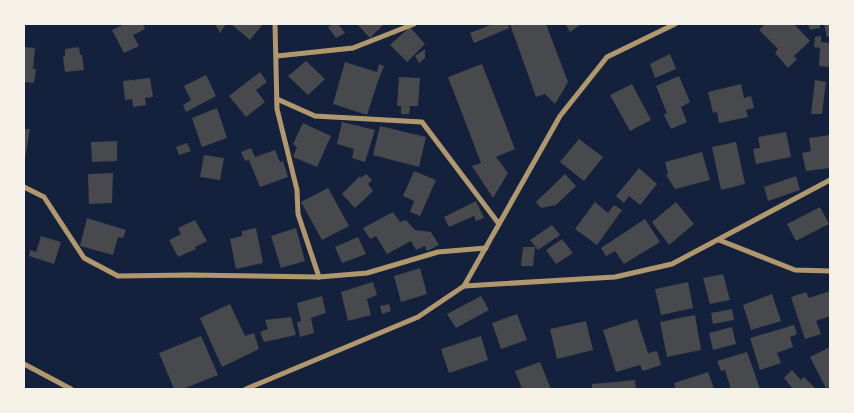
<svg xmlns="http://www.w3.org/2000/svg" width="854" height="413" viewBox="0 0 854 413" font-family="'Sofia Sans Condensed',sans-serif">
  <rect width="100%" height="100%" fill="#14213d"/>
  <g fill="#48494c">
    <polygon points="125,24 143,24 145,29 133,35 139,46 124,53 112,30"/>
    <polygon points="215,24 226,24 220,33"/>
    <polygon points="231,24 263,24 250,40"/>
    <polygon points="334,24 338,24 345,33 336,38 328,27"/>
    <polygon points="357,24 384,24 370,38"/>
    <polygon points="493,24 508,24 509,28 474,43 470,33"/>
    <polygon points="510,24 546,24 568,82 555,104 545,94 536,97"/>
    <polygon points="565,24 581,24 570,32"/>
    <polygon points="765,24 794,24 810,41 794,56 797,59 788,68 775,53 778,49 759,30"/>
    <polygon points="808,24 820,24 820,28 810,30"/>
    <polygon points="824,24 830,24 830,37 827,37"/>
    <polygon points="410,27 425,44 407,62 390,45"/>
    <polygon points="821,36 821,42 830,43 830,67 819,66 820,48 814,47 815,37"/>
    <polygon points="24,47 35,48 33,69 36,69 34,83 24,82"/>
    <polygon points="79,47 80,55 82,55 84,70 65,72 63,57 65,56 65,49"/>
    <polygon points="425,49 425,58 419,63 415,56"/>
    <polygon points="670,54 676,69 655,78 650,64"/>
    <polygon points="306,61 325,79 308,95 288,76"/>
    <polygon points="345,62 377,72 379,64 384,66 378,81 367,115 333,104"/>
    <polygon points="482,64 515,149 496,157 508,173 493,198 472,166 481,163 448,77"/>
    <polygon points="260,72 267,82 256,90 265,102 246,117 229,96"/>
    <polygon points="206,75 216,96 186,112 183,105 191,100 184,86"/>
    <polygon points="679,76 690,102 681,107 687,122 671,129 664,115 667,113 656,86"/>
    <polygon points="399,77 420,78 418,106 410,106 409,114 401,114 401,106 397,106"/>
    <polygon points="150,78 153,97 145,98 146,105 133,107 132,99 125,100 123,81"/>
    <polygon points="815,80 826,82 822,114 811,114"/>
    <polygon points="632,84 651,120 630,131 610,95"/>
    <polygon points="741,84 744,98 751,96 754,108 746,110 748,117 719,123 717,112 713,113 708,92"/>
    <polygon points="217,108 227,138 202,147 192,118"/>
    <polygon points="342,122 375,130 365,162 352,158 354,149 337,144"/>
    <polygon points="303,123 331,136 317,167 293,157 297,147 293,144"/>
    <polygon points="380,126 426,137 419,167 373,155"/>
    <polygon points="24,129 30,129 25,158 24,158"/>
    <polygon points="786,132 791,157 756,164 753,149 760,148 758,137"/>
    <polygon points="830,135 830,168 806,171 802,153 811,151 809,138"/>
    <polygon points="579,139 603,157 584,181 560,162"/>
    <polygon points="117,141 117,161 92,162 91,142"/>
    <polygon points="736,142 745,184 721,190 712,147"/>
    <polygon points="187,143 191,151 179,155 176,147"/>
    <polygon points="251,148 255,157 275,150 280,162 283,161 288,177 260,187 249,160 245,161 241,152"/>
    <polygon points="702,152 710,180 675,189 666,175 668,174 665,162"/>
    <polygon points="204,155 224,158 220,180 200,177"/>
    <polygon points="639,168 657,184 640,205 629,196 624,203 616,196"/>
    <polygon points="414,171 436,180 420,216 410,212 414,201 403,196"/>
    <polygon points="113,173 112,203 89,204 88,174"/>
    <polygon points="366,174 372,180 368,184 373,191 355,208 342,194 360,176 361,178"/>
    <polygon points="565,174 576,186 556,205 541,208 536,202"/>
    <polygon points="796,176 800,190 768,201 764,187"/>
    <polygon points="328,188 349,226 322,240 301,202"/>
    <polygon points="476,201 484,218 476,221 474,216 449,227 444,217"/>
    <polygon points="595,202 608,213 614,205 622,210 597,245 575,229"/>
    <polygon points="676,202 694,224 669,245 652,222"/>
    <polygon points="820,207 829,224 796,241 787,224"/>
    <polygon points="393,212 400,222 406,220 415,230 431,232 439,245 427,251 425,246 416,250 411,241 387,254 376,236 370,239 363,228"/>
    <polygon points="87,218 126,230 123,238 118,237 113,255 80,246"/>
    <polygon points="645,219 660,242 624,264 615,251 606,256 601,248"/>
    <polygon points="195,220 207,241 195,247 196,249 178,257 169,240 181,234 178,228"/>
    <polygon points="552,225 560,235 538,250 530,240"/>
    <polygon points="256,228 263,263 236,269 230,239 242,236 242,231"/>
    <polygon points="296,228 305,261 281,268 271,236"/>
    <polygon points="41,236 61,242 54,264 29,256 30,250 36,252"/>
    <polygon points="358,237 366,254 342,263 335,247"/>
    <polygon points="562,239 573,253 556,264 546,250"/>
    <polygon points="523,247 535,247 533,266 521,266"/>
    <polygon points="420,268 427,294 401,302 394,276"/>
    <polygon points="723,274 730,300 710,304 703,278"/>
    <polygon points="373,282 377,295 367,299 371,315 348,321 341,292"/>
    <polygon points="688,282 693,308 661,315 655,289"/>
    <polygon points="830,291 830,316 816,321 821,334 805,339 791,297 806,292 809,298"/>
    <polygon points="772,294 781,321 751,330 743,305"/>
    <polygon points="322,296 326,313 311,318 314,333 300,337 297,322 301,321 297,303"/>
    <polygon points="481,296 489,310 456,328 447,314"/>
    <polygon points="230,304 245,336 254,333 259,349 222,367 200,318"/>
    <polygon points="389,304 391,311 382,314 380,306"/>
    <polygon points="732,309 734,320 713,324 711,313"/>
    <polygon points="517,314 527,340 501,349 492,323"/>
    <polygon points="695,315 701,350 667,357 660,322"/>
    <polygon points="291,317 296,335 264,342 260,332 268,329 265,320"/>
    <polygon points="637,319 648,353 657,351 661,365 643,371 640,365 616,372 603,330"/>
    <polygon points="586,321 593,350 557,359 550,329"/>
    <polygon points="794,325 797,334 790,337 793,347 777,353 781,363 760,370 750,338"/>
    <polygon points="732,327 736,344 713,350 709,333"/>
    <polygon points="201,336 218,375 183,389 174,389 159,353"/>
    <polygon points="481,336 488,360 449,373 441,349"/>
    <polygon points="830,347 830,386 826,388 810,357"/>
    <polygon points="747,352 760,389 731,389 725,370 721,371 717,361"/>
    <polygon points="540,362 551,389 522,389 515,371"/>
    <polygon points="792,370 801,380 804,377 815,388 791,389 792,388 784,378"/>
    <polygon points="708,372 714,389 676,389 674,383"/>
    <polygon points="635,380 636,389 592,389 592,384"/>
  </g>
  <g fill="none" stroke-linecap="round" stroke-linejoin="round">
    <g stroke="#b1986c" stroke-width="5">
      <polyline points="275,24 277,109 297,190 298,214 319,277"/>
      <polyline points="277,56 353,48 414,24"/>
      <polyline points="277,99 315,116 422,122 499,224"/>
      <polyline points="24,187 44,197 84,258 118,276 190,275 319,277 367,273 438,252 486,248"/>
      <polyline points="719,240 795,270 830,271"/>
      <polyline points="464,286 615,277 672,264 830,180"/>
      <polyline points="24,364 71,389"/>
      <polyline points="246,389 418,317 464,286 560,116 607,57 675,24"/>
    </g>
  </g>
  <rect width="854" height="413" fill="none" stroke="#f6f1e7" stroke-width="50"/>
</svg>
